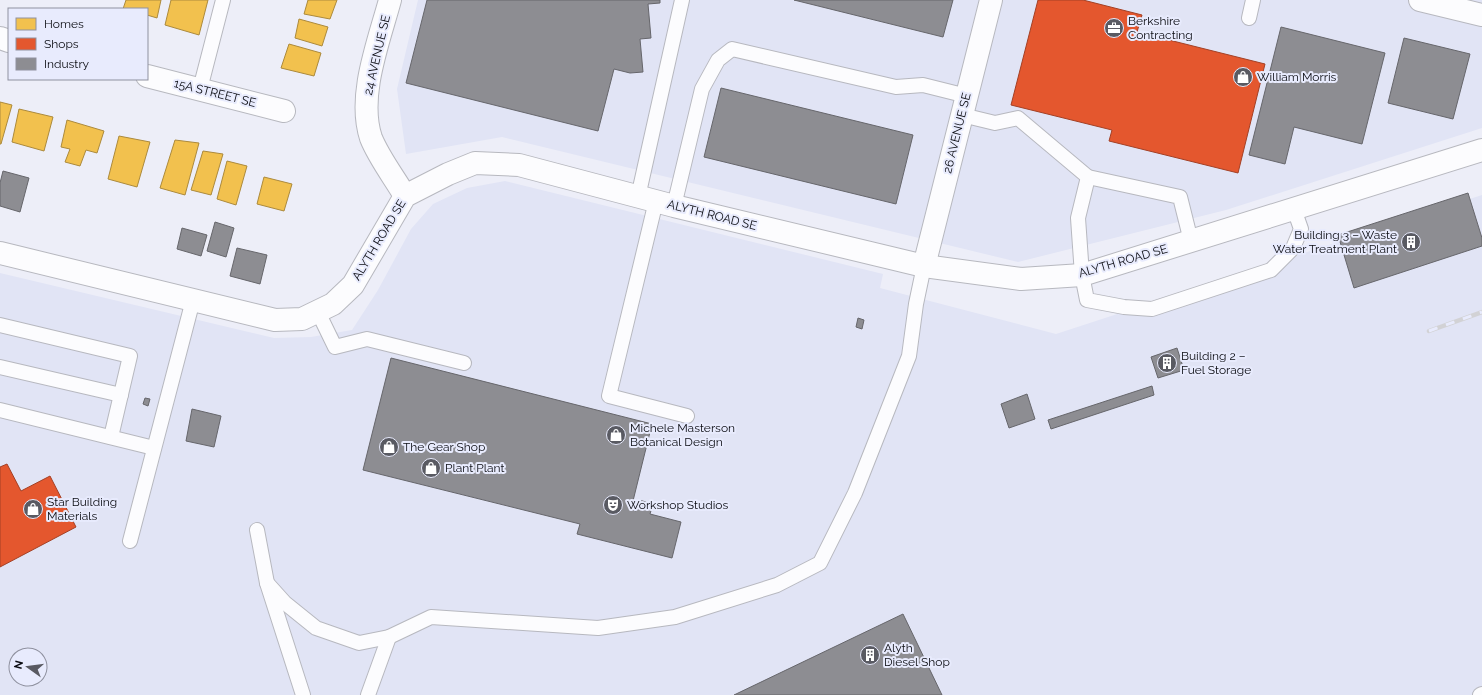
<svg xmlns="http://www.w3.org/2000/svg" width="1482" height="695" viewBox="0 0 1482 695" font-family="Raleway,sans-serif">
  <rect width="100%" height="100%" fill="#edeef8"/>
  <g fill="#e1e4f5" fill-rule="evenodd">
    <polygon points="418,0 1482,0 1482,128 1226,210 1018,262 502,137 406,154 397,89"/>
    <path d="M505,181L883,274L880,288L1056,334L1482,195V695H0V273L274,338L311,337L352,330L378,290L411,229L433,204L467,188ZM16,655H40V679H16Z"/>
  </g>
  <g fill="#f2c14e" stroke="#ac8a3c">
    <polygon points="126,0 161,0 157,18 147,15 147,9 123,9"/>
    <polygon points="171,0 208,0 199,35 165,25"/>
    <polygon points="308,0 337,0 330,19 304,14"/>
    <polygon points="299,19 328,27 322,46 295,38"/>
    <polygon points="289,44 321,53 314,76 281,68"/>
    <polygon points="0,102 12,105 1,144 0,144"/>
    <polygon points="19,109 53,117 44,151 12,142"/>
    <polygon points="67,120 104,131 97,153 86,150 80,166 65,162 70,149 61,147"/>
    <polygon points="119,136 150,142 137,187 108,179"/>
    <polygon points="175,140 199,143 185,195 160,188"/>
    <polygon points="203,151 223,154 211,195 191,190"/>
    <polygon points="227,161 247,166 236,205 217,199"/>
    <polygon points="264,177 292,184 284,211 257,204"/>
  </g>
  <g fill="#e4572e" stroke="#a34025">
    <polygon points="1038,0 1083,0 1142,15 1137,32 1265,64 1238,173 1109,141 1112,130 1011,105"/>
    <polygon points="7,464 21,491 50,476 76,527 0,567 0,467"/>
  </g>
  <g fill="#8d8d92" stroke="#66666b">
    <polygon points="427,0 660,0 660,3 648,4 651,38 640,39 643,72 630,73 614,69 598,131 406,83"/>
    <polygon points="794,0 953,0 943,37"/>
    <polygon points="1281,27 1385,53 1362,144 1294,127 1285,164 1249,155"/>
    <polygon points="1404,38 1470,54 1453,119 1388,103"/>
    <polygon points="721,88 913,135 896,204 704,157"/>
    <polygon points="3,171 29,178 20,212 0,206 0,183"/>
    <polygon points="1468,193 1482,238 1482,246 1354,288 1338,235"/>
    <polygon points="215,222 234,228 226,257 207,251"/>
    <polygon points="182,228 207,235 201,256 177,249"/>
    <polygon points="237,248 267,255 260,284 230,276"/>
    <polygon points="858,318 864,320 862,329 856,327"/>
    <polygon points="1177,348 1184,370 1158,378 1151,357"/>
    <polygon points="391,358 652,424 631,509 636,511 639,500 653,504 650,514 681,522 672,558 577,534 580,524 363,470"/>
    <polygon points="1152,386 1154,395 1051,429 1048,420"/>
    <polygon points="1027,394 1035,419 1009,428 1001,404"/>
    <polygon points="145,398 150,399 148,406 143,404"/>
    <polygon points="192,409 221,416 214,447 186,441"/>
    <polygon points="903,614 942,695 734,695"/>
  </g>
  <g fill="none" stroke-linecap="round" stroke-linejoin="round">
    <g stroke="#b7b8bf" stroke-width="16">
      <g id="service">
        <polyline points="1249,18 1253,0"/>
        <polyline points="200,89 223,0"/>
        <polyline points="962,115 995,123 1018,118 1088,177"/>
        <polyline points="638,197 682,0"/>
        <polyline points="656,201 609,396 687,416"/>
        <polyline points="674,206 702,89 718,60 732,49 896,87 923,85 967,96"/>
        <polyline points="1191,241 1180,197 1088,177 1078,218 1082,275 1087,300 1124,307 1152,309 1271,270 1293,248 1301,229 1294,209"/>
        <polyline points="318,312 335,347 367,339 464,363"/>
        <polyline points="0,325 130,356 111,437"/>
        <polyline points="0,367 121,395"/>
        <polyline points="0,410 154,448"/>
        <polyline points="257,530 267,583 303,695"/>
        <polyline points="130,541 193,300"/>
        <polyline points="267,583 285,603 316,628 359,643 389,637 431,617 598,628 675,617 777,585 820,563 855,493 909,356 916,304 924,266"/>
        <polyline points="368,695 389,637"/>
        <polyline points="1480,695 1482,694"/>
      </g>
    </g>
    <g stroke="#b7b8bf" stroke-width="24">
      <g id="minor">
        <path d="M390,0C379,41 357,96 371,138C379,158 394,177 405,196"/>
        <polyline points="1420,0 1482,15"/>
        <polyline points="0,38 9,41"/>
        <polyline points="147,76 284,111"/>
        <polyline points="0,253 275,320 302,319 333,304 353,285 405,196 448,174 475,163 519,165 674,206 924,266 1021,279 1082,275 1482,150"/>
        <polyline points="924,266 991,0"/>
      </g>
    </g>
    <use href="#service" stroke="#fcfcfe" stroke-width="14"/>
    <use href="#minor" stroke="#fcfcfe" stroke-width="22"/>
    <g stroke="#d2d2d5" stroke-width="4.5">
      <polyline id="rail" points="1429,331 1482,312"/>
    </g>
    <use href="#rail" stroke="#e8ebfd" stroke-width="3" stroke-dasharray="9" stroke-linecap="butt"/>
  </g>
  <defs>
    <g id="office-disc" transform="scale(1)"><circle r="9.5" fill="#595a62" stroke="#e8ebfd"/><path d="M-6-3h4V-5.5h4V-3h4V5H-6ZM-1-4.5V-3h2v-1.5ZM-6 0V1H6V0Z" fill="#fff"/></g>
    <g id="shop-disc" transform="scale(1)"><circle r="9.5" fill="#595a62" stroke="#e8ebfd"/><path d="M-5-2.5h2.3a2.7 3.5 0 0 1 5.4 0H5L5.5 6h-11ZM-1.5-2.5h3a1.5 2.3 0 0 0-3 0Z" fill="#fff"/></g>
    <g id="building-disc" transform="scale(1)"><circle r="9.5" fill="#595a62" stroke="#e8ebfd"/><path d="M-4-6H4V6H1V3H-1V6H-4ZM-2.5-4.3h1.7v1.8h-1.7ZM.8-4.3h1.7v1.8H.8ZM-2.5-1h1.7V.8h-1.7ZM.8-1h1.7V.8H.8Z" fill="#fff"/></g>
    <g id="theatre-disc" transform="scale(1)"><circle r="9.5" fill="#595a62" stroke="#e8ebfd"/><path d="M-5-5.5Q0-4 5-5.5V0Q5 5 0 6Q-5 5-5 0ZM-3.3-2.5H-1v1.5H-3.3ZM1-2.5H3.3v1.5H1ZM-2.8 1Q0 5.5 2.8 1Z" fill="#fff"/></g>
  </defs>
  <g fill-rule="evenodd">
    <use href="#office-disc" x="1114" y="28"/>
    <use href="#shop-disc" x="1243" y="77"/>
    <use href="#building-disc" x="1411" y="242"/>
    <use href="#building-disc" x="1167" y="363"/>
    <use href="#shop-disc" x="616" y="435"/>
    <use href="#shop-disc" x="389" y="447"/>
    <use href="#shop-disc" x="431" y="468"/>
    <use href="#theatre-disc" x="613" y="505"/>
    <use href="#shop-disc" x="33" y="509"/>
    <use href="#building-disc" x="870" y="655"/>
  </g>
  <g text-anchor="middle" stroke-width="4" stroke-linejoin="round" paint-order="stroke">
    <g font-size="12" fill="#0a0b11" stroke="#e8ebfd" text-anchor="start">
      <text x="1128" y="25">Berkshire<tspan x="1128" dy="14">Contracting</tspan></text>
      <text x="1257" y="81">William Morris</text>
      <text x="1397" y="239" text-anchor="end">Building 3 – Waste<tspan x="1397" dy="14">Water Treatment Plant</tspan></text>
      <text x="1181" y="360">Building 2 –<tspan x="1181" dy="14">Fuel Storage</tspan></text>
      <text x="630" y="432">Michele Masterson<tspan x="630" dy="14">Botanical Design</tspan></text>
      <text x="403" y="451">The Gear Shop</text>
      <text x="445" y="472">Plant Plant</text>
      <text x="47" y="506">Star Building<tspan x="47" dy="14">Materials</tspan></text>
      <text x="627" y="509">Workshop Studios</text>
      <text x="884" y="652">Alyth<tspan x="884" dy="14">Diesel Shop</tspan></text>
    </g>
    <g font-size="12" fill="#0a0b11" stroke="#e8ebfd">
      <text transform="translate(377 55) rotate(-77)" y="4">24 AVENUE SE</text>
      <text transform="translate(215 93) rotate(14)" y="4">15A STREET SE</text>
      <text transform="translate(957 133) rotate(-76)" y="4">26 AVENUE SE</text>
      <text transform="translate(712 215) rotate(14)" y="4">ALYTH ROAD SE</text>
      <text transform="translate(379 240) rotate(-59)" y="4">ALYTH ROAD SE</text>
      <text transform="translate(1123 261) rotate(-16)" y="4">ALYTH ROAD SE</text>
    </g>
  </g>
  <rect x="8" y="8" width="140" height="72" fill="#e8ebfd" stroke="#8f919f"/>
  <rect x="16" y="18" width="20" height="12" fill="#f2c14e" stroke="#8f919f"/>
  <text x="44" y="28" font-size="12" fill="#0a0b11">Homes</text>
  <rect x="16" y="38" width="20" height="12" fill="#e4572e" stroke="#8f919f"/>
  <text x="44" y="48" font-size="12" fill="#0a0b11">Shops</text>
  <rect x="16" y="58" width="20" height="12" fill="#8d8d92" stroke="#8f919f"/>
  <text x="44" y="68" font-size="12" fill="#0a0b11">Industry</text>
  <g transform="translate(28 667) rotate(284)"><circle r="19" fill="#e8ebfd" stroke="#8f919f"/>
  <path d="M0-3L7 15L0 10L-7 15Z" fill="#595a62"/>
  <text y="-6" font-size="11" font-weight="bold" text-anchor="middle" fill="#0a0b11">N</text>
  </g>
</svg>
